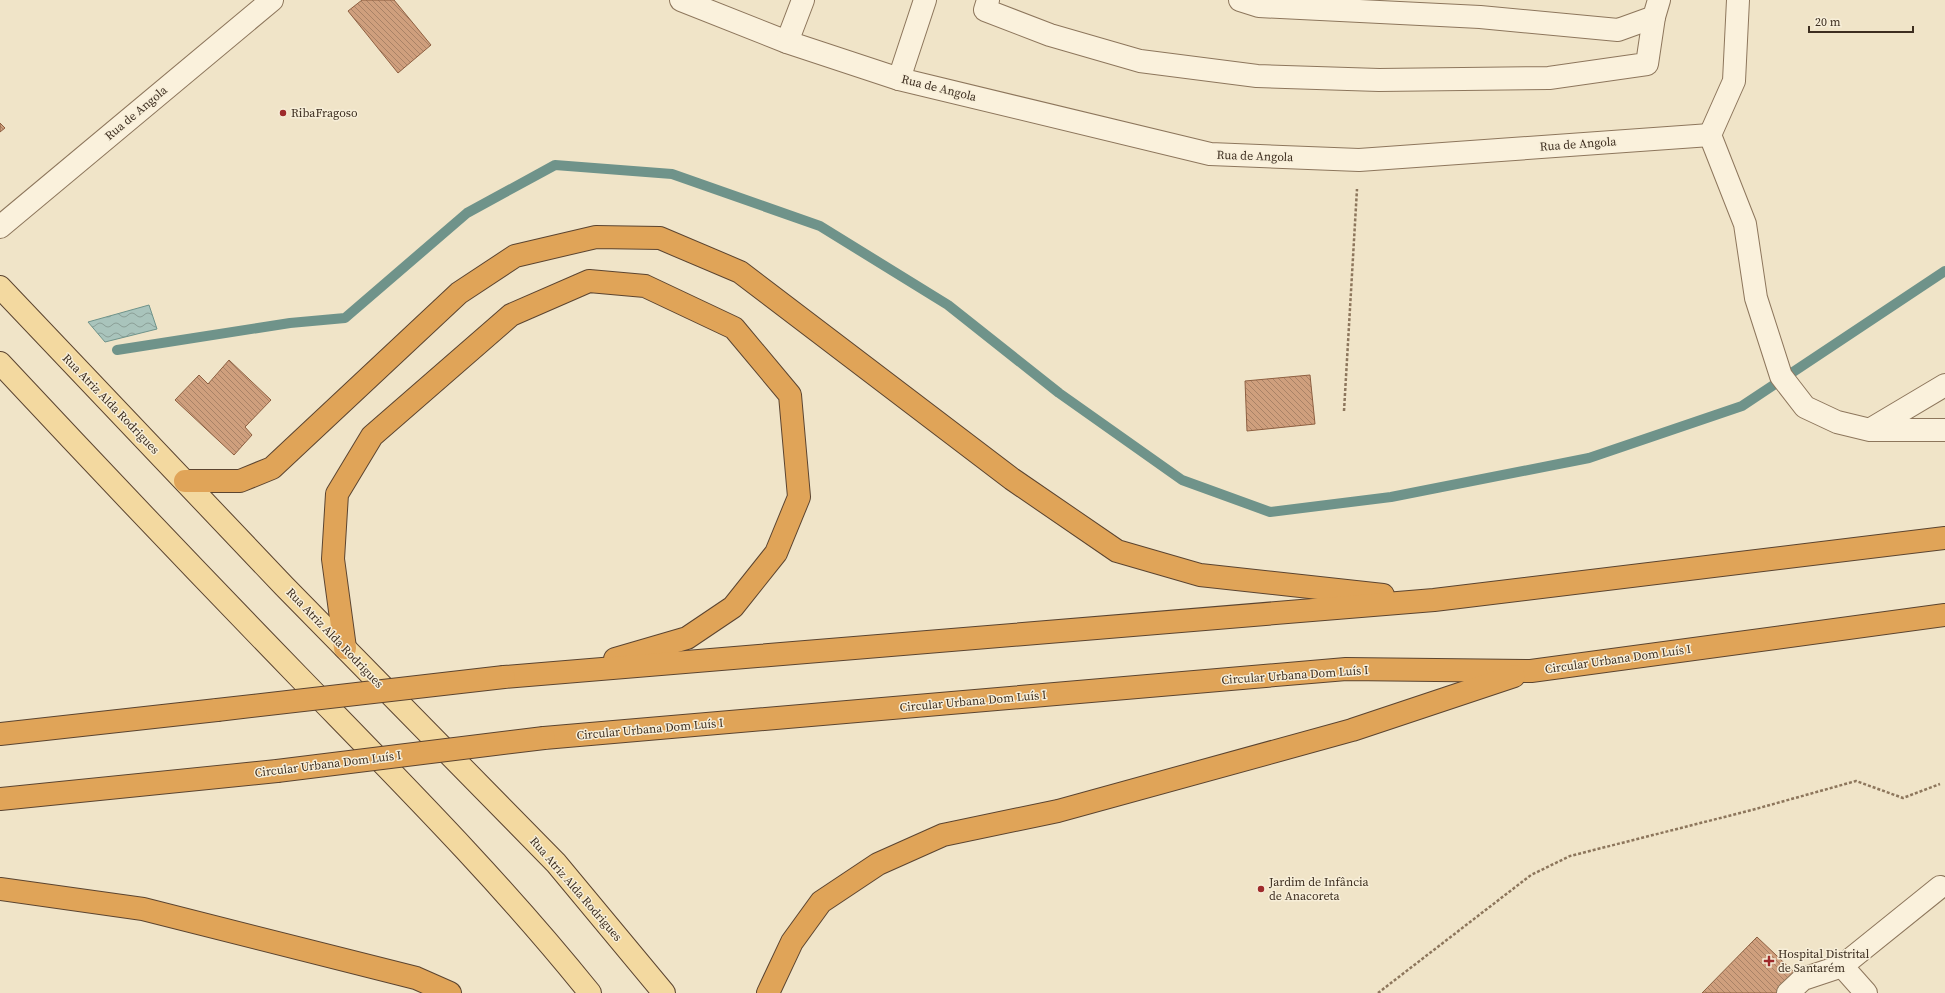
<svg xmlns="http://www.w3.org/2000/svg" width="1945" height="993" viewBox="0 0 1945 993" font-family="'Source Serif 4',serif">
  <defs>
    <pattern id="water-waves" width="16" height="10" patternUnits="userSpaceOnUse"><rect width="16" height="10" fill="#a9c4bc"/><path d="M0 5q4-4 8 0t8 0" fill="none" stroke="#8ba098"/></pattern>
    <pattern id="building-back-hatch" width="6" height="6" patternUnits="userSpaceOnUse"><rect width="6" height="6" fill="#cf9f7d"/><path d="M-1 5l2 2M0 0l6 6M5-1l2 2" fill="none" stroke="#a98266"/></pattern>
  </defs>
  <rect width="100%" height="100%" fill="#f0e4c8"/>
  <polygon fill="url(#water-waves)" stroke="#6f938a" points="149,305 157,329 105,342 88,322"/>
  <g fill="none" stroke-linecap="round" stroke-linejoin="round">
    <polyline stroke="#6f938a" stroke-width="10" points="117,350 290,323 345,318 467,213 555,165 672,174 820,226 948,305 1059,393 1182,480 1270,512 1391,497 1589,458 1742,406 1945,271"/>
  </g>
  <g fill="url(#building-back-hatch)" stroke="#8d5f41">
    <polygon points="362,0 394,0 431,45 398,73 348,11"/>
    <polygon points="0,123 5,128 0,132"/>
    <polygon points="229,360 271,400 245,427 252,435 234,455 175,400 199,375 208,384"/>
    <polygon points="1310,375 1315,424 1247,431 1245,381"/>
    <polygon points="1757,937 1797,975 1779,993 1702,993"/>
  </g>
  <g fill="none" stroke-linecap="round" stroke-linejoin="round">
    <g stroke="#8d765c" stroke-width="24">
      <g id="minor">
        <polyline points="681,0 787,42 899,79 1210,154 1359,160 1710,135"/>
        <polyline points="988,0 985,10 1050,35 1140,61 1257,76 1379,80 1549,78 1647,64 1654,17"/>
        <polyline points="1240,0 1259,6 1480,17 1618,30 1654,17 1659,0"/>
        <polyline points="787,42 803,0"/>
        <polyline points="899,79 925,0"/>
        <polyline points="1710,135 1745,224 1756,298 1781,376 1805,407 1837,422 1870,430 1945,430"/>
        <polyline points="1710,135 1734,81 1738,0"/>
        <polyline points="0,227 272,0"/>
        <polyline points="1871,429 1945,385"/>
        <polyline points="1842,966 1866,993"/>
        <polyline points="1788,993 1803,979 1842,966 1940,887"/>
      </g>
    </g>
    <g stroke="#5b4430" stroke-width="24">
      <g id="major">
        <polyline points="0,287 284,586 556,863 664,993"/>
        <path d="M0,363C99,469 198,573 299,677C399,780 500,881 590,993"/>
      </g>
    </g>
    <g stroke="#5b4430" stroke-width="24">
      <g id="highway">
        <polyline points="185,481 240,481 272,468 459,293 515,256 596,237 660,238 740,272 1012,479 1117,551 1200,575 1383,595"/>
        <polyline points="345,648 333,559 337,494 372,436 511,315 589,281 645,286 734,328 790,395 799,497 776,553 733,607 687,638 615,659"/>
        <polyline points="504,677 1434,600 1945,538"/>
        <polyline points="0,734 217,710"/>
        <polyline points="544,738 1346,669 1531,671 1945,615"/>
        <polyline points="0,799 277,771"/>
        <polyline points="0,889 143,909 416,978 450,993"/>
        <polyline points="768,993 792,942 821,902 878,864 943,835 1058,811 1352,730 1514,676"/>
      </g>
    </g>
    <g stroke="#8d765c" stroke-width="2.5" stroke-dasharray="3 2" stroke-linecap="butt">
      <polyline points="1344,411 1357,189"/>
      <polyline points="1378,993 1531,875 1570,856 1752,810 1856,781 1903,798 1940,784"/>
    </g>
    <use href="#minor" stroke="#faf1dc" stroke-width="22"/>
    <use href="#major" stroke="#f3d9a0" stroke-width="22"/>
    <use href="#highway" stroke="#e0a458" stroke-width="22"/>
    <g stroke="#5b4430" stroke-width="24" stroke-linecap="butt">
      <g id="highway-bridge">
        <polyline points="217,710 504,677"/>
        <polyline points="277,771 544,738"/>
      </g>
    </g>
    <use href="#highway-bridge" stroke="#e0a458" stroke-width="22"/>
  </g>
  <g fill="#9e2a2b" stroke="#f7eed8" stroke-width="1.5">
    <circle cx="283" cy="113" r="4"/>
    <circle cx="1261" cy="889" r="4"/>
    <path d="M1767 955h4v4h4v4h-4v4h-4v-4h-4v-4h4z"/>
  </g>
  <g text-anchor="middle" stroke-width="3" stroke-linejoin="round" paint-order="stroke">
    <g font-size="12" fill="#3d2e20" stroke="#f7eed8">
      <text transform="translate(939 88) rotate(14)" y="4">Rua de Angola</text>
      <text transform="translate(136 113) rotate(-40)" y="4">Rua de Angola</text>
      <text transform="translate(1578 144) rotate(-4)" y="4">Rua de Angola</text>
      <text transform="translate(1255 156) rotate(2)" y="4">Rua de Angola</text>
      <text transform="translate(111 404) rotate(46)" y="4">Rua Atriz Alda Rodrigues</text>
      <text transform="translate(335 638) rotate(46)" y="4">Rua Atriz Alda Rodrigues</text>
      <text transform="translate(1618 659) rotate(-8)" y="4">Circular Urbana Dom Luís I</text>
      <text transform="translate(1295 675) rotate(-4)" y="4">Circular Urbana Dom Luís I</text>
      <text transform="translate(973 701) rotate(-5)" y="4">Circular Urbana Dom Luís I</text>
      <text transform="translate(650 729) rotate(-5)" y="4">Circular Urbana Dom Luís I</text>
      <text transform="translate(328 764) rotate(-7)" y="4">Circular Urbana Dom Luís I</text>
      <text transform="translate(576 889) rotate(49)" y="4">Rua Atriz Alda Rodrigues</text>
    </g>
    <g font-size="12" fill="#3d2e20" stroke="#f7eed8" text-anchor="start">
      <text x="291" y="117">RibaFragoso</text>
      <text x="1269" y="886">Jardim de Infância<tspan x="1269" dy="14">de Anacoreta</tspan></text>
      <text x="1778" y="958">Hospital Distrital<tspan x="1778" dy="14">de Santarém</tspan></text>
    </g>
  </g>
  <path d="M1809 26v6h104v-6" fill="none" stroke="#3d2e20" stroke-width="2"/>
  <text x="1815" y="26" font-size="12" fill="#3d2e20" stroke="#f7eed8" stroke-width="3" paint-order="stroke">20 m</text>
</svg>
